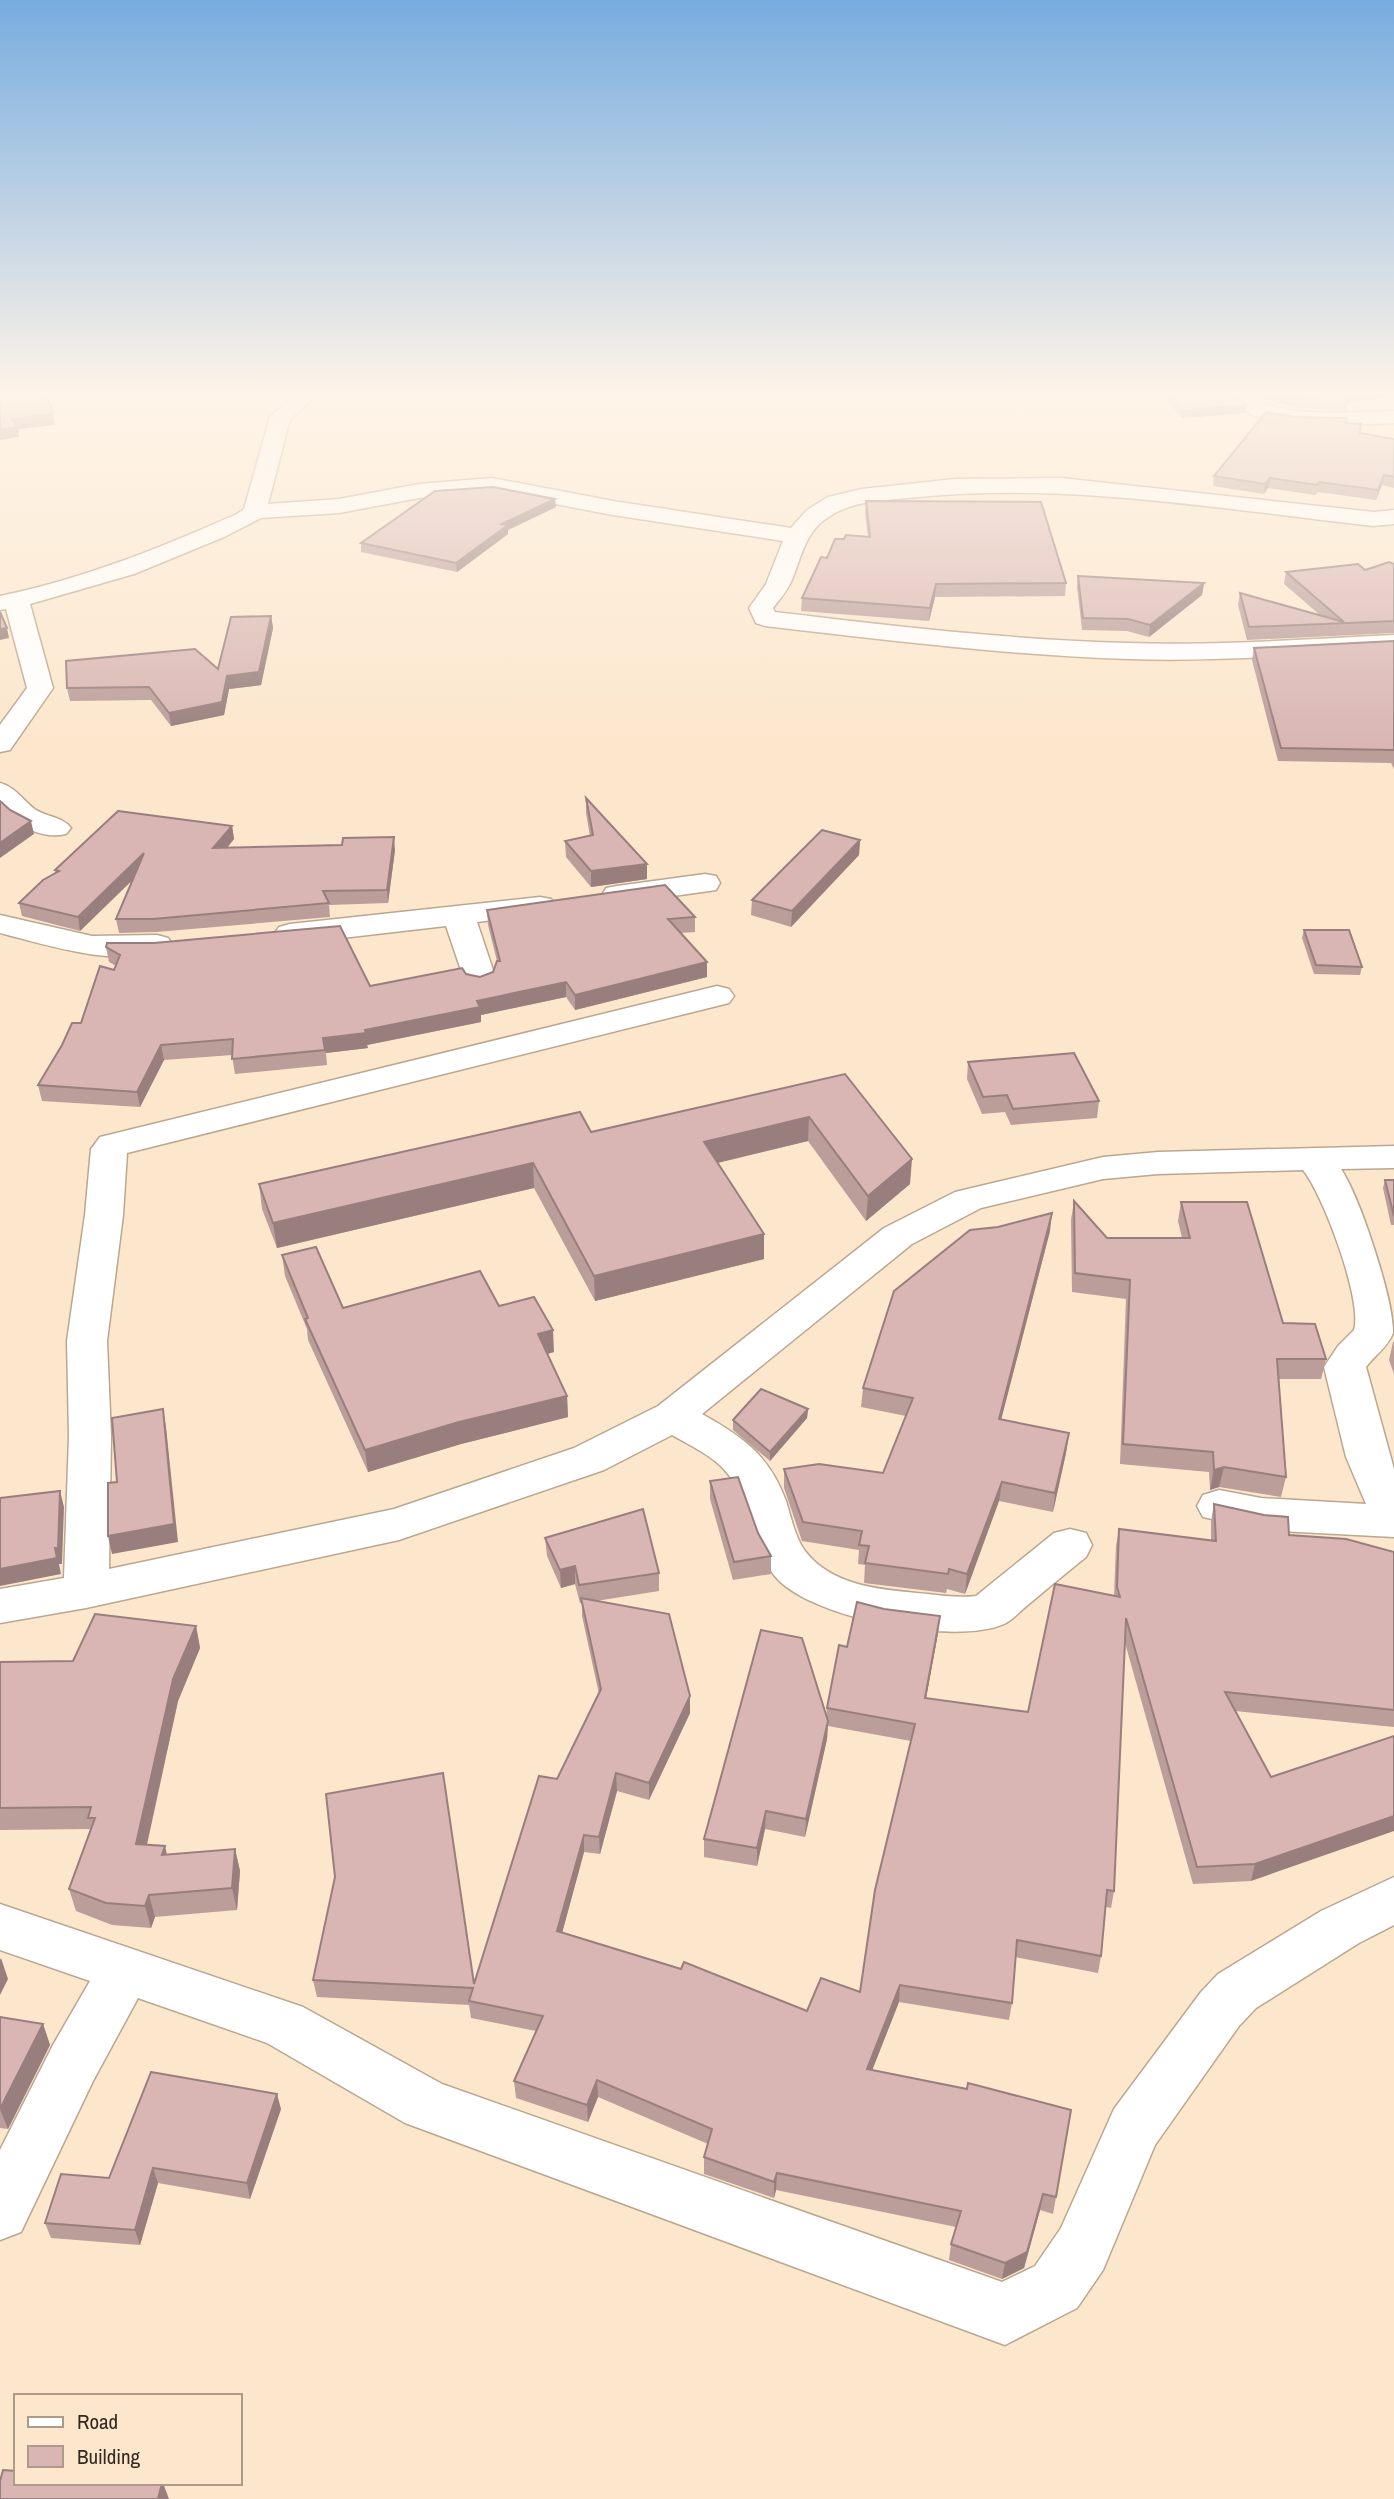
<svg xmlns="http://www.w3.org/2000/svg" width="1394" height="2499" viewBox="0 0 1394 2499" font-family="'Archivo Narrow',sans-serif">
  <rect width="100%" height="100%" fill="#fce7cd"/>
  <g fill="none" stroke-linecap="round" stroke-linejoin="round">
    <g stroke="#bba78f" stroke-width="3">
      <g id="minor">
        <path d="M298,392H321L290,419L268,504L339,499L419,484L492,478L613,501L791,528L807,510L828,497L862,489L955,479L1061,478L1374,512L1394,510V524L1374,526C1219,509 1063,481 908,498C879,501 851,501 827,518C805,532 801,559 791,582C787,591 779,600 773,608L775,612C893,626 1010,640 1129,643C1217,646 1306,639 1394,635V651C1306,654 1218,662 1129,659C1007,655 886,640 765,626L756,623L749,608L766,584L783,541L613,515L492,492L419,498L339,513L261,518L224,537L134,574L30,604L53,688L10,750L0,752V725L27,688L6,609L0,610V596C83,579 160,548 237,514L244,509L270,417Z"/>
        <path d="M1232,392H1252C1267,421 1364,411 1394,411V423C1358,424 1273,431 1244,410C1239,406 1235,399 1232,392Z"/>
        <path d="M0,783C16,787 23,801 36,810C47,817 63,817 71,828L66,834C42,840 17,825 0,809Z"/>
        <polygon points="705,874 716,876 720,883 716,890 617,904 606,902 602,895 606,888 617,886"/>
        <polygon points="540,897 551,899 556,906 551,913 477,922 496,979 492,986 480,989 468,986 464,979 446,926 290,944 279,941 274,934 279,927 290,924"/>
        <path d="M0,915L92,936L157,935L168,938L173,945L168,952C112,966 54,947 0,933Z"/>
        <path d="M717,986L729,989L734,996L729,1003L127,1153L123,1215L107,1341L111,1436L109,1569L394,1509L574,1448L658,1406L884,1228L955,1192L1103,1157L1158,1152L1394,1146V1168L1341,1169C1360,1197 1394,1301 1393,1333C1388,1347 1374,1356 1366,1367L1394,1469V1537L1261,1530L1203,1517L1197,1506L1203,1495L1219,1490L1261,1498L1366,1504L1346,1457L1324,1367L1338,1346L1354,1330C1363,1301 1323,1194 1303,1170L1158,1174L1103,1179L981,1208L912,1244L702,1414C743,1437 769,1455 786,1501C791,1517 795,1537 805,1551C833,1588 886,1590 928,1594C944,1596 960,1598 976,1596L1054,1533L1070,1529L1086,1533L1092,1545L1086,1557C1067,1572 1048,1588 1029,1604C1021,1610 1013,1620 1004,1624C955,1646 807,1618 774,1575C751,1545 752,1502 728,1474C714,1456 691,1446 672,1435L604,1470L399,1540L86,1608L0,1623V1589L64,1578L69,1436L67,1341L85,1215L91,1149L100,1137Z"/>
        <polygon points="1394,1877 1394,1925 1359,1943 1256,2008 1239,2026 1155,2145 1103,2270 1077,2308 1005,2345 405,2123 267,2043 138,1998 93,2081 21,2232 0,2240 0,2150 53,2045 90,1981 0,1950 0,1904 303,2007 442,2084 1002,2282 1035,2266 1061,2228 1114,2109 1201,1992 1218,1974 1321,1911"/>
      </g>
    </g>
    <use href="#minor" fill="#fff" fill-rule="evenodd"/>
  </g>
  <g fill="#bb9d9a">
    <polygon points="1159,392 1235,392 1246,405 1245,413 1182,418"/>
    <polygon points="1255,392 1389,392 1388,397 1348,402 1346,410 1296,408 1263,399"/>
    <polygon points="1296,417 1346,423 1360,433 1394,439 1394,488 1382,485 1376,500 1318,492 1315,495 1268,488 1264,494 1213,486 1214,476"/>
    <polygon points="555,499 556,507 508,530 508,534 457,572 361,552 361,543"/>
    <polygon points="866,501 1066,583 1065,596 935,597 929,621 801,611 802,598 827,558 844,539 868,537 865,513"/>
    <polygon points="1394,564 1394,633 1247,640 1238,605 1240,593 1320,615 1284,584 1286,572 1365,570"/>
    <polygon points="1078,576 1204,583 1202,595 1149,637 1127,631 1082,630 1077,587"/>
    <polygon points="271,616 273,628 261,685 229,689 224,715 171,726 151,700 70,701 67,688 218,669"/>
    <polygon points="1394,641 1394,769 1391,763 1278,761 1252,660 1254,648"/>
    <polygon points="586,798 647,864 647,879 591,887 566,857 565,841 590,836 586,813"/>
    <polygon points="232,826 234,839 227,848 395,850 388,903 329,905 330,917 156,932 119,933 116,919 133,879 80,931 22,916 19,903 55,873 55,870"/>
    <polygon points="860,840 859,855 791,927 751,915 752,900"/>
    <polygon points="487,910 695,917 695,932 680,933 707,977 575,1010 566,997 481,1015 481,1022 367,1045 368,1048 326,1053 327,1065 235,1074 232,1055 164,1060 140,1107 42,1101 38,1085 81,1023 114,970 116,966 109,962 106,947 370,986 466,974 480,977 493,972 497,961 488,925"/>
    <polygon points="1304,930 1362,967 1360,975 1314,974 1302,938"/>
    <polygon points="968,1062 1099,1101 1097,1118 1011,1125 1005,1112 982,1114 967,1079"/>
    <polygon points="845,1074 910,1184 866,1221 808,1141 718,1163 764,1259 595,1301 534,1188 277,1248 262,1209 259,1184 591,1132"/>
    <polygon points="1385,1180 1394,1180 1394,1225 1391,1225 1383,1188"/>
    <polygon points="1074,1201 1107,1238 1182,1238 1178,1221 1181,1202 1283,1323 1326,1359 1321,1379 1279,1379 1286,1477 1281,1497 1219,1487 1210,1490 1209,1472 1120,1464 1126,1299 1072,1292 1071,1220"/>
    <polygon points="1050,1231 1001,1420 1069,1433 1066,1453 1053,1512 999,1501 965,1594 947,1589 946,1593 864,1583 865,1565 858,1564 859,1550 802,1541 784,1488 784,1469 883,1473 906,1416 861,1407 863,1388"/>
    <polygon points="282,1255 343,1308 499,1306 554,1352 547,1354 567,1396 568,1417 461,1444 368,1472 308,1340 307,1329 285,1276"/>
    <polygon points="1393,1342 1394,1342 1394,1374 1389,1360"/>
    <polygon points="808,1409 807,1418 770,1461 733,1430 733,1420"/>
    <polygon points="710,1481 758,1533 771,1556 771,1574 733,1580 710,1499"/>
    <polygon points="1214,1504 1289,1535 1394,1552 1394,1727 1235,1711 1271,1777 1394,1736 1251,1881 1193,1884 1125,1643 1114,1891 1111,1908 1106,1907 1101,1956 1098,1973 1015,1957 1012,2003 1009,2020 899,2002 872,2070 1056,2197 1053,2214 1040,2210 1024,2268 1002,2279 949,2260 951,2244 956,2227 776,2190 774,2198 704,2174 704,2157 708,2144 598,2097 588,2122 516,2098 514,2081 536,2031 471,2018 469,2005 317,1997 313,1980 474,1984 557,1779 599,1694 582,1616 582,1603 580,1603 575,1584 561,1588 547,1556 545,1538 659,1573 659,1591 596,1601 690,1713 649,1800 617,1791 600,1854 584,1852 562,1933 807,2011 860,1992 911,1741 828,1726 827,1739 805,1837 765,1829 757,1866 704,1857 704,1839 826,1717 827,1708 847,1647 938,1633 926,1698 1028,1712 1114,1596 1116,1546 1119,1529 1211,1541 1211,1521"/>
    <polygon points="196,1626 200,1648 178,1701 147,1845 167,1855 235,1849 240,1871 237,1910 155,1917 151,1928 112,1925 76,1911 69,1889 91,1829 0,1830 0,1662 73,1661"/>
    <polygon points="0,2017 43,2024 50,2045 8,2129 0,2128"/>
    <polygon points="281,2109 250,2199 158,2183 140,2245 51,2238 45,2223 109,2178"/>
  </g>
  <g fill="#987f7d">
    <polygon points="1363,392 1389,392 1388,397 1347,402 1348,394"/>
    <polygon points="1246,405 1245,413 1182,418 1183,411"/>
    <polygon points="53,414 55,425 18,429 19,437 0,440 0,429 12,419"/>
    <polygon points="1384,475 1382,485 1376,500 1378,490"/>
    <polygon points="1270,478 1268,488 1264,494 1265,484"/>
    <polygon points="555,499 556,507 508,530 508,534 457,572 456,563 502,524"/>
    <polygon points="1204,583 1202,595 1149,637 1150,625"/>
    <polygon points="936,584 935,597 929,621 930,608"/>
    <polygon points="271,616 273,628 261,685 229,689 224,715 171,726 169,713 227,676"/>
    <polygon points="7,628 9,638 0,640 0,629"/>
    <polygon points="31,821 34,834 0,858 0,843"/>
    <polygon points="232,826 234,839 215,862 213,848"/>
    <polygon points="394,837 395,850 388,903 387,890"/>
    <polygon points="860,840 859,855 791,927 792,911"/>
    <polygon points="144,853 147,866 80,931 78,917"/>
    <polygon points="647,864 647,879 591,887 591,871"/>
    <polygon points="707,962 707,977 575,1010 575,995"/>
    <polygon points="566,982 566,997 481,1015 481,1022 367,1045 368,1048 326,1053 323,1038 365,1030 477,1001"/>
    <polygon points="161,1045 164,1060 140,1107 137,1092"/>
    <polygon points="809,1117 808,1141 704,1166 704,1142"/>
    <polygon points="912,1159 910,1184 866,1221 868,1196"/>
    <polygon points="533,1163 534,1188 277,1248 273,1223"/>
    <polygon points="1052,1213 1050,1231 996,1439 999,1419"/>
    <polygon points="764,1234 764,1259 595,1301 594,1276"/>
    <polygon points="553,1330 554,1352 540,1356 538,1334"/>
    <polygon points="567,1396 568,1417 461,1444 368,1472 365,1450 459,1422"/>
    <polygon points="163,1409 166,1427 178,1542 112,1554 108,1536"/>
    <polygon points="808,1409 807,1418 770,1461 770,1452"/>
    <polygon points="1069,1433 1066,1453 1053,1512 1055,1493"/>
    <polygon points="1224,1467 1219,1487 1210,1490 1214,1470"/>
    <polygon points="1002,1482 999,1501 965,1594 967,1574"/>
    <polygon points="60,1491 64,1507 62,1564 59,1564 61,1574 0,1586 0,1569 55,1548"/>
    <polygon points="575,1566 575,1584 561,1588 560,1570"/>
    <polygon points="940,1616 938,1633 923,1715 925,1698"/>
    <polygon points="196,1626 200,1648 178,1701 142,1866 136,1844 173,1679"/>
    <polygon points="690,1696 690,1713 649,1800 649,1783"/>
    <polygon points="828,1721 827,1739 805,1837 806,1819"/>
    <polygon points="616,1773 617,1791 600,1854 599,1837"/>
    <polygon points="766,1811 765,1829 757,1866 757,1848"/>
    <polygon points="1394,1816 1394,1831 1251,1881 1255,1864"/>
    <polygon points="584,1835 584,1852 558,1948 557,1931"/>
    <polygon points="165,1846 170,1868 162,1855"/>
    <polygon points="235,1849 240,1871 237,1910 232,1888"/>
    <polygon points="149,1895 155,1917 151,1928 145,1906"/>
    <polygon points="1,1958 8,1979 0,1995 0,1960"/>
    <polygon points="900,1985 899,2002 866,2086 867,2069"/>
    <polygon points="43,2024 50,2045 8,2129 0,2109"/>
    <polygon points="597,2080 598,2097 588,2122 587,2105"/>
    <polygon points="277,2094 281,2109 250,2199 247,2183"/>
    <polygon points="153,2168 158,2183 140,2245 135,2230"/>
    <polygon points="777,2173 776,2190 774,2198 774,2182"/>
    <polygon points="1043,2194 1040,2210 1024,2268 1002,2279 1005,2263"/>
    <polygon points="162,2483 163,2483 169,2499 158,2499"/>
  </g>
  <g fill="#d9b6b3" stroke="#987f7d" stroke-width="2">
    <polygon points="0,392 46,392 53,414 12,419 17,427 0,429"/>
    <polygon points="1167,392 1235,392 1246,405 1183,411"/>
    <polygon points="1268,392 1363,392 1348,394 1348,402 1297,400"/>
    <polygon points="1266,412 1296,417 1347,418 1346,423 1361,424 1360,433 1394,439 1394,477 1384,475 1378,490 1319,482 1317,485 1270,478 1265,484 1214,476"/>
    <polygon points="493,487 555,499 502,524 508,525 456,563 361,543 435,491"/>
    <polygon points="866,501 1041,502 1066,583 936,584 930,608 802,598 821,557 827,558 835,539 844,539 846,535 870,537"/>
    <polygon points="1389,562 1394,564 1394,621 1249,627 1240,593 1344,622 1286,572 1358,564 1365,570"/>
    <polygon points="1078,576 1204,583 1150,625 1128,619 1083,618"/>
    <polygon points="0,612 7,628 0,629"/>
    <polygon points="271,616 259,672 227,676 222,702 169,713 149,687 67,688 66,661 195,649 218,669 231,617"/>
    <polygon points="1394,641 1394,750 1281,748 1254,648"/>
    <polygon points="586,798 647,864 591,871 565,841 593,835"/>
    <polygon points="0,801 10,810 31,821 0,843"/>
    <polygon points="118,811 232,826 213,848 342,845 343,838 394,837 387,890 323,891 329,903 153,919 116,919 144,853 78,917 19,903 43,880 59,871 55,870"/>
    <polygon points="822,830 860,840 792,911 752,900"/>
    <polygon points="665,885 695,917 668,919 707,962 575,995 566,982 477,1001 480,1007 365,1030 366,1033 323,1038 325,1050 232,1059 233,1039 161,1045 137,1092 38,1085 62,1045 72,1023 81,1023 100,966 114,970 120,955 106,947 107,943 154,943 340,926 370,986 462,968 466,974 480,977 493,972 497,961 500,961 487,910"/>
    <polygon points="1304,930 1349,930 1362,967 1316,965"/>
    <polygon points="1074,1053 1099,1101 1013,1109 1007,1095 983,1097 968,1062"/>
    <polygon points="845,1074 912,1159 868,1196 809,1117 704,1142 764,1234 594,1276 533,1163 273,1223 259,1184 580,1112 591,1132"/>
    <polygon points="1385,1180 1394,1180 1394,1216"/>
    <polygon points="1074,1201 1107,1238 1190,1238 1181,1202 1247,1202 1283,1323 1315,1324 1326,1359 1277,1359 1286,1477 1224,1467 1214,1470 1213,1452 1123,1444 1130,1280 1075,1273"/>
    <polygon points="1052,1213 999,1419 1069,1433 1055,1493 1002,1482 967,1574 949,1569 948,1574 865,1563 869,1546 859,1545 862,1531 803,1522 784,1469 819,1464 883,1473 913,1398 863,1388 894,1291 970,1230 998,1227"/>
    <polygon points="316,1247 343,1308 480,1271 499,1306 534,1297 553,1330 538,1334 567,1396 459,1422 365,1450 305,1319 308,1318 282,1255"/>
    <polygon points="761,1389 808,1409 770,1452 733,1420"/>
    <polygon points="163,1409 174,1524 108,1536 108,1483 117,1482 112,1418"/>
    <polygon points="738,1477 758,1533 771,1556 734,1562 710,1481"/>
    <polygon points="60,1491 58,1548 55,1548 57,1558 0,1569 0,1498"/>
    <polygon points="1214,1504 1264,1515 1288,1517 1289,1535 1346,1539 1394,1552 1394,1710 1225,1692 1271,1777 1394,1736 1394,1816 1255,1864 1197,1867 1126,1618 1114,1891 1107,1890 1101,1956 1017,1940 1012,2003 900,1985 867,2069 967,2089 968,2083 1071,2110 1056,2197 1043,2194 1027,2252 1005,2263 951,2244 961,2211 777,2173 774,2182 704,2157 712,2129 597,2080 587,2105 514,2081 543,2016 469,2001 473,1988 313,1980 335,1877 326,1794 443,1773 474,1984 539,1776 557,1779 601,1689 581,1598 669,1614 690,1696 649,1783 616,1773 599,1837 584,1835 557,1931 681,1969 684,1962 807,2011 821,1978 860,1992 875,1890 915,1724 827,1708 839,1645 847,1647 857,1602 884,1609 940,1616 925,1698 1028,1712 1055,1584 1120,1597 1117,1587 1119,1529 1216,1541"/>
    <polygon points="643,1509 659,1573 579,1585 575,1566 560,1570 545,1538"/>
    <polygon points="95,1614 196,1626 173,1679 136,1844 165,1846 162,1855 235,1849 232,1888 149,1895 145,1906 106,1903 69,1889 95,1818 88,1818 91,1807 0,1808 0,1662 73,1661"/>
    <polygon points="761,1630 802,1638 828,1721 806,1819 766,1811 757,1848 704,1839"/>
    <polygon points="0,2017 43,2024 0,2109"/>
    <polygon points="151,2072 277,2094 247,2183 153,2168 135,2230 45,2223 61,2174 109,2178"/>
    <polygon points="3,2470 16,2471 16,2483 162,2483 158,2499 0,2499 0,2481"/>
  </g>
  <linearGradient id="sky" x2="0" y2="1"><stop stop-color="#77acdf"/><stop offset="0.53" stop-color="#fef4e8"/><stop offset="1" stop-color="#fef4e8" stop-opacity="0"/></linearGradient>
  <rect width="1394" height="742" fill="url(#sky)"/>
  <rect x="14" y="2394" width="228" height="91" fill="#fce7cd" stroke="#ab9b88" stroke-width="2"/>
  <rect x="28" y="2417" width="35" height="10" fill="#ffffff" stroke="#ab9b88" stroke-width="2"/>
  <text x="77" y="2429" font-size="21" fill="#322a20">Road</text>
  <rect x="28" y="2446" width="35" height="21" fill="#d9b6b3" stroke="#ab9b88" stroke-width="2"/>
  <text x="77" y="2464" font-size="21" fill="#322a20">Building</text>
</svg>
